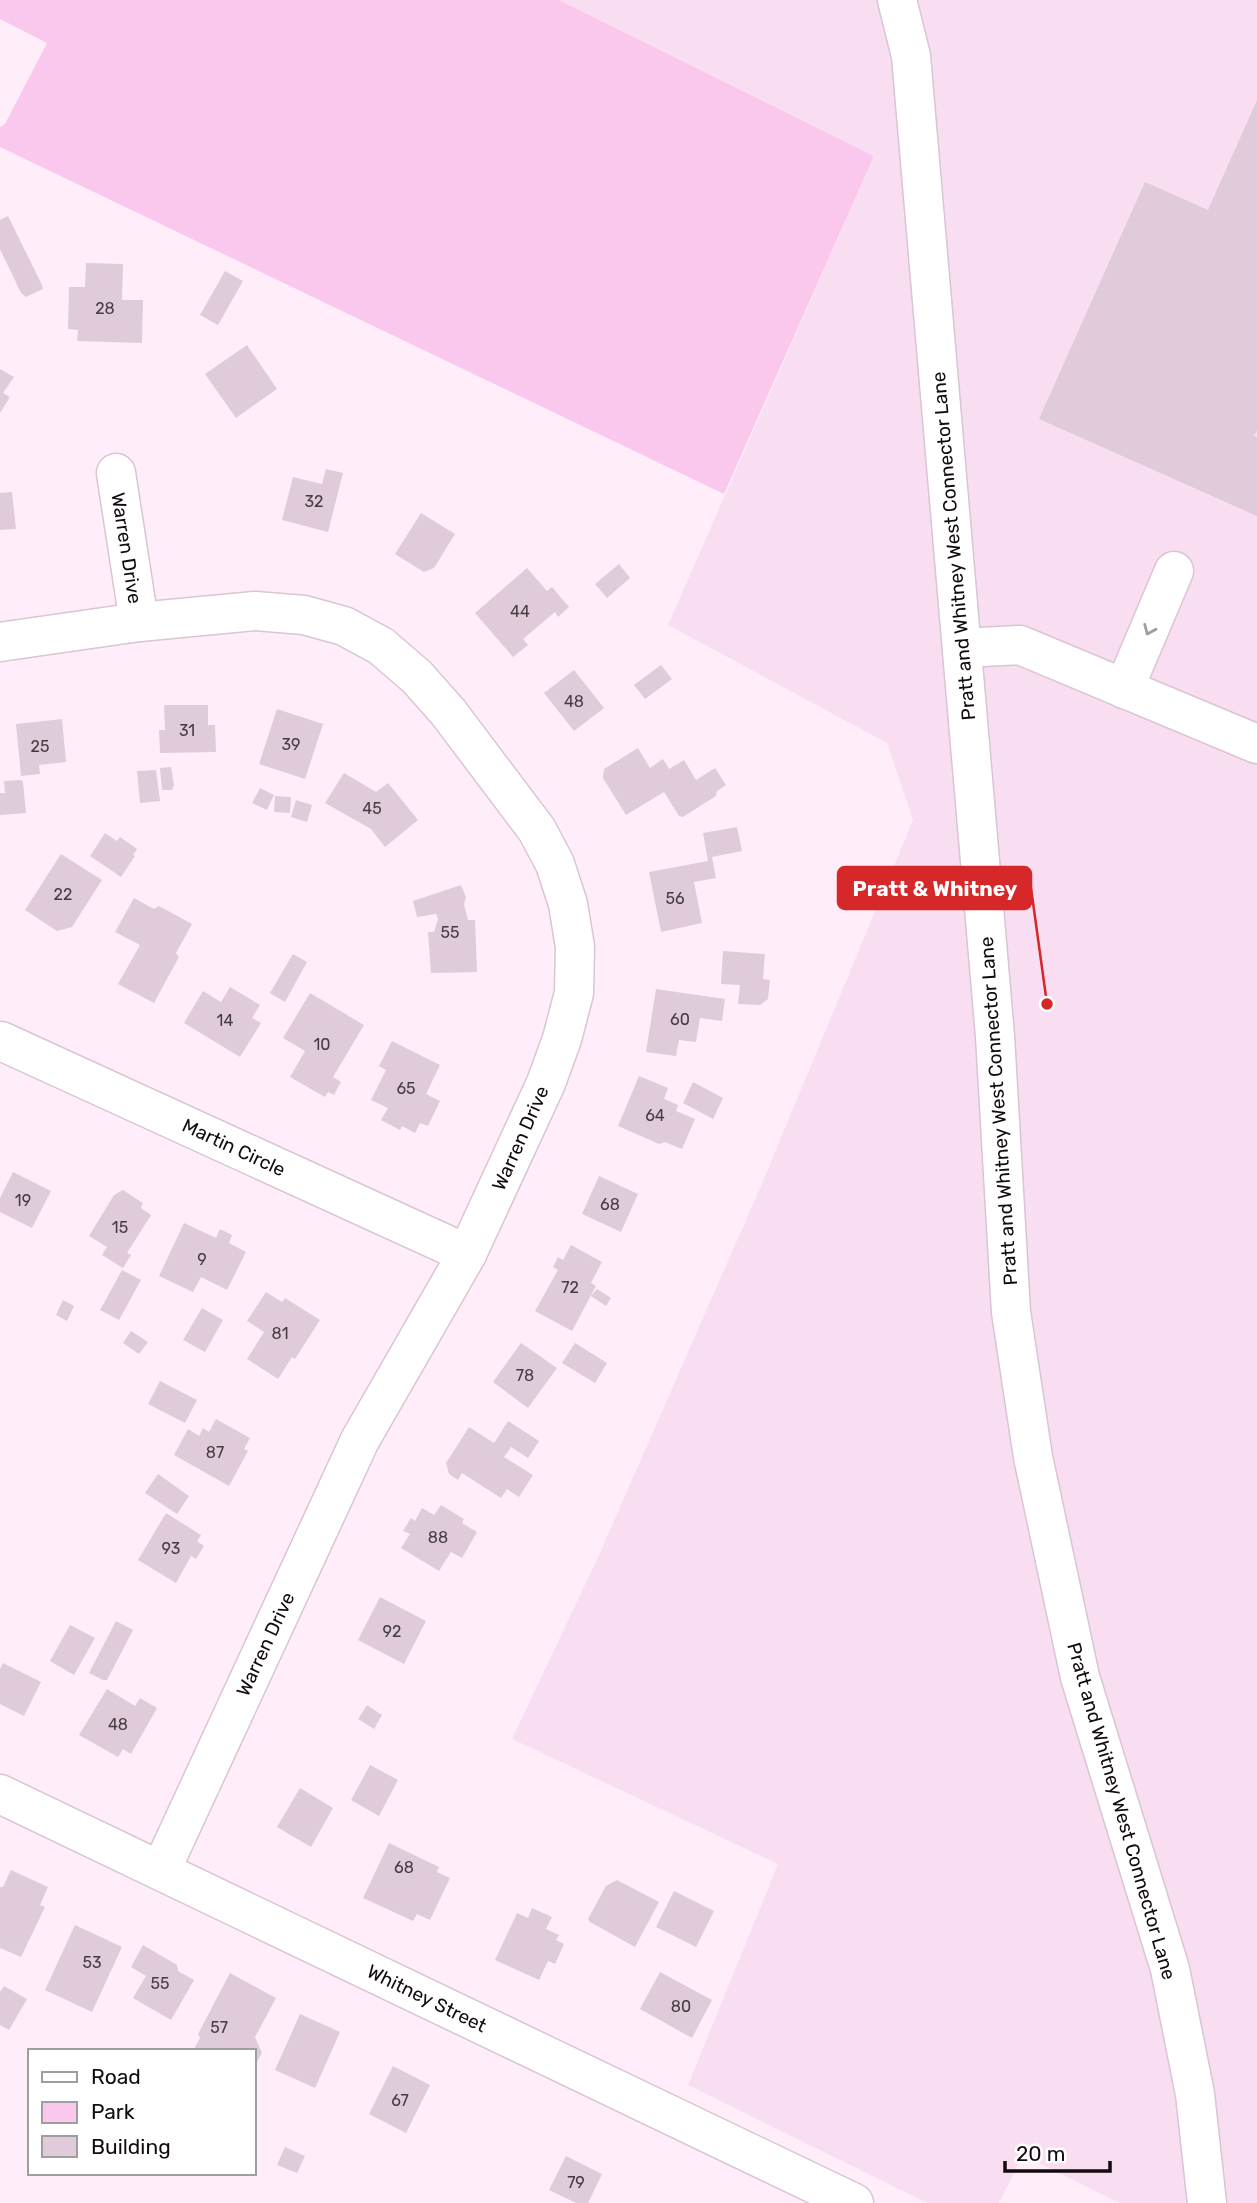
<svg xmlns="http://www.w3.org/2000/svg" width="1257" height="2203" viewBox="0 0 1257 2203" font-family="Rubik,sans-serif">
  <rect width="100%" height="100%" fill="#ffeefa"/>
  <polygon fill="#f9ddf1" points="559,0 1257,0 1257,2203 1119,2203 1023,2155 999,2203 927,2203 688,2085 778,1864 512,1739 599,1555 760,1188 913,820 887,743 668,625 874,156"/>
  <polygon fill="#fbc8ed" points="0,0 559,0 874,156 724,494 0,147 0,127 5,124 47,43 0,19"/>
  <g fill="#dfcbd9">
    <polygon points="1257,100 1257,430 1254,436 1257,438 1257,516 1039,419 1145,182 1208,210"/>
    <polygon points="8,216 42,285 43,289 26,297 21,293 0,249 0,220"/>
    <polygon points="86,263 123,264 122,300 143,300 142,343 77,341 78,330 68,329 69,287 85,287"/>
    <polygon points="225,271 243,281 218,325 200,315"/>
    <polygon points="247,345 277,389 236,418 205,374"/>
    <polygon points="0,369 14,377 3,393 10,397 0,413"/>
    <polygon points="326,469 343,473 328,532 282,520 293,477 322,484"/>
    <polygon points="12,492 16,529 0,530 0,493"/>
    <polygon points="421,513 455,534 434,568 424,572 395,554"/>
    <polygon points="619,564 630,578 607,598 595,584"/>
    <polygon points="527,568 547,591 552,587 569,607 558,617 555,612 523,639 528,645 513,657 475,613"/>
    <polygon points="661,665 672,679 645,699 634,685"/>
    <polygon points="574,670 604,708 574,731 544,693"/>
    <polygon points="164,705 208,705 208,725 215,725 216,752 160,753 159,730 165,730"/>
    <polygon points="277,709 323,724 305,779 259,764"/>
    <polygon points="62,719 66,762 39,765 40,774 21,776 16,724"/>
    <polygon points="638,748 650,768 663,759 669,769 684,760 696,780 715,768 726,785 717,791 716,796 683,817 679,816 664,792 626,815 603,778 604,769"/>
    <polygon points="171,767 174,785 172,790 162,790 160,768"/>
    <polygon points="156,770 160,801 140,803 137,771"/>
    <polygon points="344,773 376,792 388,783 418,820 385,847 371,829 325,803"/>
    <polygon points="21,780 23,782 26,813 0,815 0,793 5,793 4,781"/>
    <polygon points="260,788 274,795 267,810 252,803"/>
    <polygon points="275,796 291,797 290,813 274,812"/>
    <polygon points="296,800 312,805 307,822 291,817"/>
    <polygon points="737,827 742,851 712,857 716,878 694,882 702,923 661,932 649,872 708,861 703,833"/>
    <polygon points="105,833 117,841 120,837 137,849 133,855 135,856 121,877 90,856"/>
    <polygon points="61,854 102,880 72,927 57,931 25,910"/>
    <polygon points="461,885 466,897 464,904 468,920 475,920 477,972 431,973 428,932 434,932 438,919 436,914 417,917 413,901"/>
    <polygon points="134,898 154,909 159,906 192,924 176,953 179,957 154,1003 118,984 140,945 115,932"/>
    <polygon points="723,951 765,954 763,979 770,980 768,999 760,1005 738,1004 740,985 721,984"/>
    <polygon points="293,954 307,962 285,1002 270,993"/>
    <polygon points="230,987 260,1005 252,1018 261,1023 240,1057 184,1023 203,991 221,1002"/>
    <polygon points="656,989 725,999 722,1021 700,1018 696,1042 679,1040 676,1056 646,1052"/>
    <polygon points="310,993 364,1025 333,1077 341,1082 334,1095 328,1092 325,1097 290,1077 305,1051 283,1038"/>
    <polygon points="392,1041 440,1065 426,1094 440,1101 428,1126 420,1123 415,1133 402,1126 400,1130 381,1120 388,1108 371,1100 386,1070 379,1066"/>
    <polygon points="639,1076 668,1088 664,1099 678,1105 676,1111 695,1119 682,1149 665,1142 659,1144 618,1126"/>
    <polygon points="693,1082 723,1098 713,1119 683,1103"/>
    <polygon points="13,1172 51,1191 32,1228 0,1212 0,1198"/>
    <polygon points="599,1176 638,1194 621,1232 582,1214"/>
    <polygon points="123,1190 143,1203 141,1208 151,1215 127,1253 131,1255 123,1268 102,1255 107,1247 89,1236 114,1195"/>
    <polygon points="184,1223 216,1238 220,1229 232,1235 229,1243 246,1252 227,1290 201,1277 193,1292 159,1276"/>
    <polygon points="571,1245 602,1262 591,1283 596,1286 572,1331 535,1311 558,1270 553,1267 558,1257 563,1260"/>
    <polygon points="122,1270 141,1280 119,1320 100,1310"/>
    <polygon points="597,1289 611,1298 606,1306 591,1296"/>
    <polygon points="266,1292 282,1302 285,1298 320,1320 295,1359 292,1357 278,1379 247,1359 264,1332 247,1321"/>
    <polygon points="63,1300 74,1306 67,1321 56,1315"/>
    <polygon points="202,1308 223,1320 205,1352 183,1340"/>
    <polygon points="131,1331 148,1342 139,1354 123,1343"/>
    <polygon points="521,1343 557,1368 528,1408 493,1382"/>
    <polygon points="575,1343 607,1363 595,1383 562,1363"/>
    <polygon points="160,1381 197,1400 185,1423 148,1404"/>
    <polygon points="216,1419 250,1438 244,1449 248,1451 229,1486 174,1455 188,1429 199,1436 203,1428 209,1432"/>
    <polygon points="508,1421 539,1441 528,1458 511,1447 504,1457 533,1475 519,1497 507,1489 501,1498 462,1473 458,1480 449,1474 446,1463 469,1427 494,1443"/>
    <polygon points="158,1474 189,1496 177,1514 145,1493"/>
    <polygon points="441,1505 464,1519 462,1523 477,1532 462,1558 451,1552 439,1571 401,1548 410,1534 403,1531 411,1518 415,1521 422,1508 434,1515"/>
    <polygon points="166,1513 201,1535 197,1541 204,1546 196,1559 191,1556 176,1583 138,1560"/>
    <polygon points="380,1597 426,1621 404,1664 358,1640"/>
    <polygon points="116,1621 133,1630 107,1680 103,1680 89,1673"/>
    <polygon points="70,1625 95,1638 74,1675 50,1661"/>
    <polygon points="3,1663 41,1682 24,1716 0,1704 0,1669"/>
    <polygon points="107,1689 135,1706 140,1698 157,1708 131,1754 123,1749 118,1757 79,1735"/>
    <polygon points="367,1705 382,1715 374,1729 358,1719"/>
    <polygon points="370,1765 398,1780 379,1816 351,1800"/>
    <polygon points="300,1788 333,1808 311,1847 277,1827"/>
    <polygon points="389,1843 439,1867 437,1872 450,1878 430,1920 417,1914 413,1921 363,1898"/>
    <polygon points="11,1870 48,1887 40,1905 45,1907 21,1957 0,1948 0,1887 3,1887"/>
    <polygon points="617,1880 659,1902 635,1947 590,1922 588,1919 606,1886"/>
    <polygon points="674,1891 714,1911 696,1947 656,1927"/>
    <polygon points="532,1908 552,1917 546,1929 559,1935 556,1940 564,1944 555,1964 548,1961 539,1980 495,1960 517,1913 528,1918"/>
    <polygon points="75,1925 122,1947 92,2012 45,1990"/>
    <polygon points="143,1945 177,1965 178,1971 194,1980 171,2020 133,1998 146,1976 131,1967"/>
    <polygon points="660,1972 712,2000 692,2038 640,2009"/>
    <polygon points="230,1973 276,1998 255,2037 262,2053 254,2067 254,2051 193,2051 200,2038 198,2034"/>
    <polygon points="4,1986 27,1999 9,2030 0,2025 0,1992"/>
    <polygon points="300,2014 340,2032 315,2088 275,2070"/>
    <polygon points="393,2066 430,2085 406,2133 369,2114"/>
    <polygon points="285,2147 305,2156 297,2173 277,2165"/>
    <polygon points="566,2156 602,2174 588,2203 576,2203 549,2190"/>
  </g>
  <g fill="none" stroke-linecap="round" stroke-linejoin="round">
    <g stroke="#d9c5d3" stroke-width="41">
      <g id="minor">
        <polyline points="897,0 911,56 995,1036 1011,1312 1033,1457 1080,1677 1170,1969 1195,2094 1207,2203"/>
        <polyline points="116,473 139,622"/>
        <polyline points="0,642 139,622 255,611 304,615 344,626 381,646 417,677 448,712 537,830 555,864 568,904 575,947 574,993 562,1039 546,1083 467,1254 360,1440 161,1870"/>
        <polyline points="962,648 1020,645 1257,744"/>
        <polyline points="1124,689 1174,571"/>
        <polyline points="1,1041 467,1254"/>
        <polyline points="0,1794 854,2203"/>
      </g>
    </g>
    <use href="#minor" stroke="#fff" stroke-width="38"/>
  </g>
  <defs><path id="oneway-chevron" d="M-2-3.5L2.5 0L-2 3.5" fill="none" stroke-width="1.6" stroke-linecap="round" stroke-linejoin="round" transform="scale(1.75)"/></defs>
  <use stroke="#a09d9f" href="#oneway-chevron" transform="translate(1149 630) rotate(113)"/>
  <g text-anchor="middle" stroke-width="5" stroke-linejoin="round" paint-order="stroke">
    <g font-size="16" fill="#453b42">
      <text x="105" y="314">28</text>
      <text x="314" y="507">32</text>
      <text x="520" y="617">44</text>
      <text x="574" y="707">48</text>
      <text x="187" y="736">31</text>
      <text x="291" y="750">39</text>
      <text x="40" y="752">25</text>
      <text x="372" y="814">45</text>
      <text x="63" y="900">22</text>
      <text x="675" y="904">56</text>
      <text x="450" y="938">55</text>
      <text x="680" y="1025">60</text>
      <text x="225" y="1026">14</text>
      <text x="322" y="1050">10</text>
      <text x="406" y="1094">65</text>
      <text x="655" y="1121">64</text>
      <text x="23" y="1206">19</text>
      <text x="610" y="1210">68</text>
      <text x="120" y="1233">15</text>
      <text x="202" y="1265">9</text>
      <text x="570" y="1293">72</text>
      <text x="280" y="1339">81</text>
      <text x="525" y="1381">78</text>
      <text x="215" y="1458">87</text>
      <text x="438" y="1543">88</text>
      <text x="171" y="1554">93</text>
      <text x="392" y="1637">92</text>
      <text x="118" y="1730">48</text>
      <text x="404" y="1873">68</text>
      <text x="92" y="1968">53</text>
      <text x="160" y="1989">55</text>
      <text x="681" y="2012">80</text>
      <text x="219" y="2033">57</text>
      <text x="400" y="2106">67</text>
      <text x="576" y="2188">79</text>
    </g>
    <g font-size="19" fill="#120b10" stroke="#fff">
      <text transform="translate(953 546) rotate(-95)" y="7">Pratt and Whitney West Connector Lane</text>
      <text transform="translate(127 548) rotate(81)" y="7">Warren Drive</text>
      <text transform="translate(998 1111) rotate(-94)" y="7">Pratt and Whitney West Connector Lane</text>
      <text transform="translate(520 1138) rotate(-66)" y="7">Warren Drive</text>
      <text transform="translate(234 1147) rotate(25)" y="7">Martin Circle</text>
      <text transform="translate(265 1644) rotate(-65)" y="7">Warren Drive</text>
      <text transform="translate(1122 1811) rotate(74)" y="7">Pratt and Whitney West Connector Lane</text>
      <text transform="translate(427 1998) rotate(26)" y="7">Whitney Street</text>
    </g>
  </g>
  <path fill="none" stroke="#d62828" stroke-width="2.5" d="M1047 1004L1031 888"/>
  <circle fill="#d62828" stroke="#fff" stroke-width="2.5" cx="1047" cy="1004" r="7"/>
  <rect fill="#d62828" stroke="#d62828" stroke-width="2.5" x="838" y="867" width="193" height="42" rx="7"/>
  <g font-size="21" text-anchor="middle" font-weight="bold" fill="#fff">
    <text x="935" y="896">Pratt &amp; Whitney</text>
  </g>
  <rect x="28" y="2049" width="228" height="126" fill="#ffffff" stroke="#a09d9f" stroke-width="2"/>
  <rect x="42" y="2072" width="35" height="10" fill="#ffffff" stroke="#a09d9f" stroke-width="2"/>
  <text x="91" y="2084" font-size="21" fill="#120b10">Road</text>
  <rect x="42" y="2102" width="35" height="21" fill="#fbc8ed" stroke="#a09d9f" stroke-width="2"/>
  <text x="91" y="2119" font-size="21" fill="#120b10">Park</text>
  <rect x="42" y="2136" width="35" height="21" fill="#dfcbd9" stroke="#a09d9f" stroke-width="2"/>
  <text x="91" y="2154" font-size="21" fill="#120b10">Building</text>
  <path d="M1005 2161v10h105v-10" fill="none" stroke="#120b10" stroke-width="3.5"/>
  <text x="1016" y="2161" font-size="21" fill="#120b10" stroke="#ffffff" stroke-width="5" paint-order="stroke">20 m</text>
</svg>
